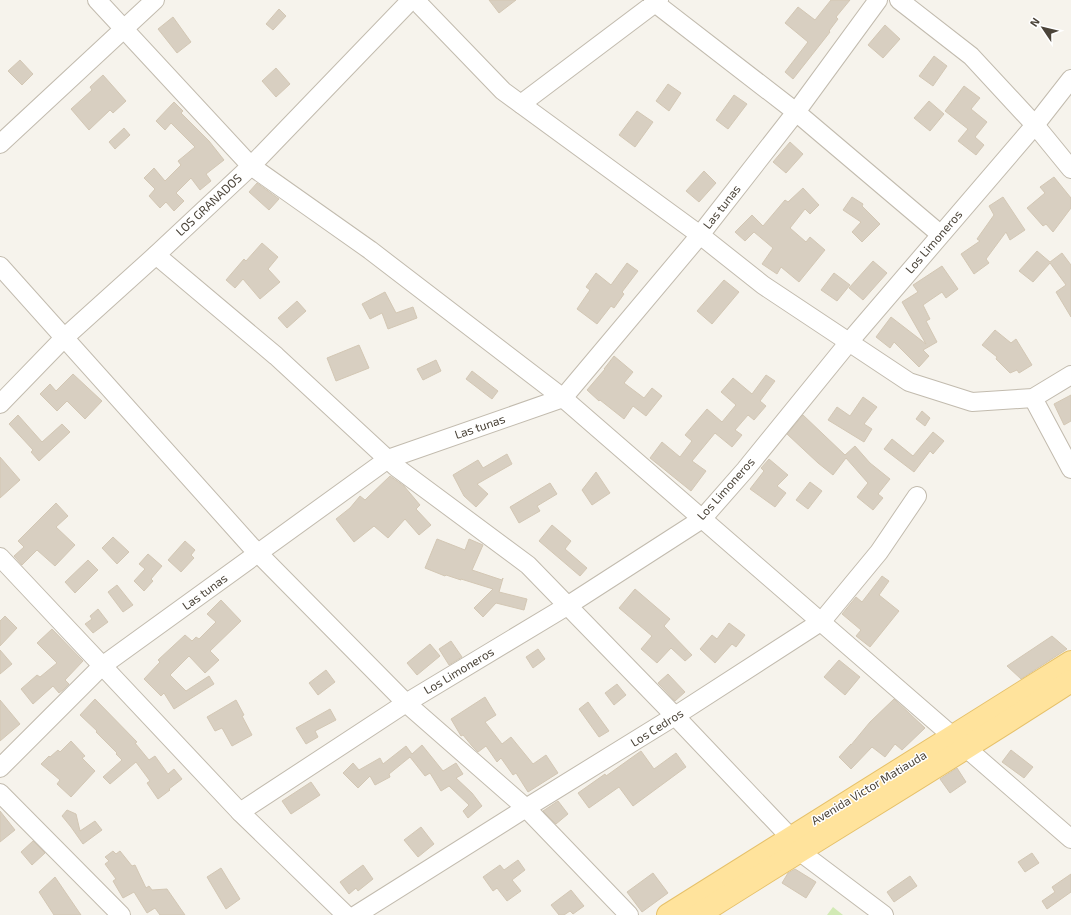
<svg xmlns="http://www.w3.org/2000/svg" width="1071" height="915" viewBox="0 0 1071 915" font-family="'Exo 2',sans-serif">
  <rect width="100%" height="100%" fill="#f6f3ec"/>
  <polygon fill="#d2eab5" points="833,907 843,915 827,915"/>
  <g fill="#d8cfc1" stroke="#d3c7b4">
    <polygon points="489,0 516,0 499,13"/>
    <polygon points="831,0 850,0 836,17 838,19 829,31 830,32 793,79 785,72 808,42 785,23 798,7 815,20"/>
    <polygon points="279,9 286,16 273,30 266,24"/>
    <polygon points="173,17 191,42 177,53 158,29"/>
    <polygon points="885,25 900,39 883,58 868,45"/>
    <polygon points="934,56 947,66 933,86 919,76"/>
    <polygon points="20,60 33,74 22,85 8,71"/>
    <polygon points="276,68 290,84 276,97 262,81"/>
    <polygon points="103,75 126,101 113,113 110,110 89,130 71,109 92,90 90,87"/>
    <polygon points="668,84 681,93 669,111 656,101"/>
    <polygon points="964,86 980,98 971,109 987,122 975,137 984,145 976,155 958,141 968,129 945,111"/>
    <polygon points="734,95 747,104 728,129 716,120"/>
    <polygon points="929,101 944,114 930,131 914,118"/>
    <polygon points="174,102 183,111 181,113 209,141 224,160 206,174 211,181 200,190 191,178 176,193 184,201 174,211 166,202 160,208 149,196 155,189 144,178 154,168 165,181 181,165 178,161 195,147 171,123 165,130 156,121"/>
    <polygon points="637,111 653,122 635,147 619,135"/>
    <polygon points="124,128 130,135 115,149 109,142"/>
    <polygon points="790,142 803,154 786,173 773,162"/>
    <polygon points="704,171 716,183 699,202 686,191"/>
    <polygon points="1054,177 1071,198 1071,208 1053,232 1046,224 1043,226 1027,208 1045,193 1040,187"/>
    <polygon points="257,183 279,199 269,210 249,192"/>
    <polygon points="803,188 819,205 810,214 805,209 790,228 806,242 810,237 825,250 799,282 781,267 777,274 762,264 773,248 754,232 745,241 735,232 752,215 763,226 785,200 788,202"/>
    <polygon points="852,197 863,204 862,206 880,224 862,242 852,232 861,222 843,210"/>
    <polygon points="1003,197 1025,230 1010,240 1006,232 986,259 989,263 974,274 961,254 980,241 977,239 994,215 989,206"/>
    <polygon points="262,243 278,257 268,269 280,282 260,299 243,279 235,288 226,280 244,259 246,261"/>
    <polygon points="1037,251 1050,262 1062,253 1071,265 1071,317 1056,292 1066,285 1050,263 1033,282 1019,271"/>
    <polygon points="873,261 887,273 863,300 849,288"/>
    <polygon points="627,263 638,271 622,292 624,294 614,308 611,306 597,324 577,309 590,290 586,287 596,273 611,285"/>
    <polygon points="942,266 958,289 946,298 942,292 923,305 930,319 926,321 937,342 923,350 929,356 919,367 894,342 890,348 876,337 891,317 926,344 902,302 918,292 913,285"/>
    <polygon points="834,273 850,285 837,301 821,290"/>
    <polygon points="724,280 739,292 712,324 697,311"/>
    <polygon points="385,292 396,313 413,307 417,318 388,329 382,313 370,319 362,304"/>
    <polygon points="297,301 306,311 287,328 278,318"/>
    <polygon points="995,330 1011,343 1016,339 1032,365 1019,373 1017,370 1010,373 996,359 997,357 982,345"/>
    <polygon points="359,345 369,368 336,381 327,358"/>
    <polygon points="614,356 633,372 624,383 644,398 652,388 662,396 646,416 633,406 624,419 600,400 599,401 587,390 605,369 604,369"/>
    <polygon points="436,360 441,371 423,380 417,369"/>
    <polygon points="472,371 498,391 492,399 466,379"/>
    <polygon points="73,374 102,401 85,419 67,401 57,411 40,394 50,384 56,391"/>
    <polygon points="766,375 775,381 760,401 766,406 754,420 748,415 735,430 742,435 732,447 715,433 692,461 706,471 691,491 650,458 662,442 680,457 692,441 685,435 707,409 722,422 736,405 721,392 733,378 752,394"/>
    <polygon points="1071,395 1071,421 1064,425 1054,404"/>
    <polygon points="863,397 877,407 864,424 872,429 864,442 828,420 837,407 850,416"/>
    <polygon points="922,411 930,418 925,426 916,419"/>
    <polygon points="18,415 42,442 62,424 70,432 39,461 31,452 33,450 9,424"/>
    <polygon points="803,415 845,455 855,446 870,463 890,479 878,494 883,498 873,510 857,497 868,483 846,458 833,475 818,463 787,434"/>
    <polygon points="933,432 944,441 933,454 930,451 914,472 884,449 892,439 913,456"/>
    <polygon points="507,454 512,464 477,484 488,494 476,507 464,496 453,475 478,460 483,468"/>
    <polygon points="0,457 20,480 0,498"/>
    <polygon points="769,459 788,475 777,486 786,493 775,507 750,489 764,471 761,468"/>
    <polygon points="596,472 610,493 592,505 582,490"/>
    <polygon points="390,476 404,486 420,505 416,509 431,525 419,535 405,519 388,538 374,526 354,542 336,519 350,508 360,496 365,500"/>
    <polygon points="810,482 822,491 808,509 796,500"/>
    <polygon points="550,483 557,494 537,506 540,511 519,523 510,507"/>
    <polygon points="56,503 68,516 56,527 75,545 55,566 37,550 22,565 14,556 24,547 18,541"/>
    <polygon points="552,525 571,541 565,549 587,568 580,576 539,541"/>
    <polygon points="113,537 129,552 117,564 102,548"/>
    <polygon points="437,539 465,550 469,539 483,545 472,570 502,580 503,578 499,592 527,599 524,610 496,603 483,617 474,608 493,589 461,579 461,580 446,575 445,576 425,568"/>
    <polygon points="185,541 195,550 191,555 194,558 181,572 168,560"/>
    <polygon points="148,554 162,566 151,579 153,581 144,591 134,581 145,569 139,564"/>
    <polygon points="88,560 98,570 75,593 65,582"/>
    <polygon points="882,576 889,581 879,595 899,611 870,647 856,636 861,630 842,614 856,597 862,602"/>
    <polygon points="117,585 133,605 123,612 108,592"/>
    <polygon points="635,589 670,619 664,626 692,655 685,661 671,648 657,663 641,649 652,636 619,608"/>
    <polygon points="221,600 241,621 210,651 219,660 205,673 189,656 170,675 186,691 209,676 214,684 174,709 164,693 161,696 144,679 160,662 158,660 185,635 192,641 196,637 199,639 216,622 207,614"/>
    <polygon points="98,609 108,622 93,633 85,624 92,619 90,616"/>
    <polygon points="5,616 17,628 0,646 0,621"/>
    <polygon points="729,623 745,635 736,647 732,644 715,663 700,649 712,635 717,639"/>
    <polygon points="52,629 83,661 65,680 69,684 63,690 59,693 53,686 33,704 21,689 37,675 40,677 57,663 37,643"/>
    <polygon points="1052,636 1067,649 1021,679 1007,666"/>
    <polygon points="451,641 462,657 449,665 439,649"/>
    <polygon points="430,644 440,656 417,675 407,663"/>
    <polygon points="538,649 545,659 533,668 526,657"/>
    <polygon points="0,650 12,664 0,674"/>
    <polygon points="839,660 860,677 845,695 824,677"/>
    <polygon points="326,670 335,682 318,695 309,683"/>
    <polygon points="668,674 685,692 675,701 658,683"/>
    <polygon points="617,684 626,695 614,705 605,693"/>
    <polygon points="485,697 496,715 485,722 502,744 511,737 533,764 546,755 558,773 528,792 516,773 513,775 501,758 497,762 486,746 478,752 472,746 463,735 461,736 451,719"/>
    <polygon points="95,699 137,742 135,743 149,760 155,756 168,774 174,769 182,779 169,789 170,790 158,799 147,783 150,781 136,762 110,784 103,777 122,760 116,754 117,753 96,732 97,731 80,715"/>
    <polygon points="894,699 925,728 902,750 895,744 885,757 872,747 851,769 839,757 851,744 851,745 870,722"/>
    <polygon points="0,700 20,724 0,741"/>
    <polygon points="236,700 244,715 242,716 252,735 232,746 222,728 215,731 207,717"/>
    <polygon points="588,702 609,731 599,737 579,709"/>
    <polygon points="330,709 336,720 315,731 318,737 306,744 296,728"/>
    <polygon points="71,741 85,756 82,758 95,771 71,797 57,784 60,780 41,764 49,756 50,757 58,750 60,752"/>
    <polygon points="422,745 443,771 456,763 463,774 456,778 472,793 482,806 468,818 463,811 469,805 449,786 441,791 430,773 425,776 410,757 389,774 390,777 375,785 370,776 358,788 343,773 353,763 359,770 380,758 383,764 406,746 412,754"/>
    <polygon points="1011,750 1033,767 1024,778 1002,762"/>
    <polygon points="641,751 654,769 676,753 686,767 633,806 619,787 589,808 578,793 605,774 606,776"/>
    <polygon points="957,768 966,782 950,793 940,779"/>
    <polygon points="311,782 320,795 291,814 282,801"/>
    <polygon points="558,801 568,814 556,824 543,811"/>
    <polygon points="67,810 76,814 80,831 95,821 102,830 83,844 71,827 62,816"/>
    <polygon points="0,811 15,830 0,842"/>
    <polygon points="421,827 434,844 418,857 404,840"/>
    <polygon points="33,841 45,853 32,865 21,852"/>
    <polygon points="113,851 116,854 120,851 132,866 135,865 146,888 149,886 152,890 167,889 185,915 160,915 155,908 147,913 134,892 123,898 113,881 116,879 105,864 109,861 105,857"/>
    <polygon points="1032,853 1039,863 1025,872 1018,862"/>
    <polygon points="518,860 525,870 512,880 521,891 507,901 497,888 493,891 483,877 500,865 504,870"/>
    <polygon points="363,865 373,879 358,891 356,888 349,894 340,882"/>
    <polygon points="221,868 240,899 226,909 207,877"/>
    <polygon points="795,869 816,882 806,898 782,883 788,873"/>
    <polygon points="653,873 668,893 642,912 627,892"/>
    <polygon points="1071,874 1071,892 1047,909 1042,901 1055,892 1052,887"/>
    <polygon points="910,876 917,886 894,902 887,892"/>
    <polygon points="55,877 81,915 54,915 39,892"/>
    <polygon points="571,890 584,906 573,914 570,911 564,915 559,915 551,905"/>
  </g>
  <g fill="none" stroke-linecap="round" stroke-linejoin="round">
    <g stroke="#c2bbae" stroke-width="20">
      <g id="minor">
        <polyline points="97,0 251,166 370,250 563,398 1071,839"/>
        <polyline points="417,0 421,6 503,91 700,235 763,285 909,382 972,402 1033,398 1071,375"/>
        <polyline points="659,0 655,3 796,112 940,234"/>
        <polyline points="899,0 971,56 1035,125 1071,169"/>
        <polyline points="521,104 655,3 653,0"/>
        <polyline points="0,144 155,0"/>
        <polyline points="156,255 276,356 396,467 528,565 675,716 790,837 799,851 884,915"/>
        <polyline points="0,266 250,545 406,703 526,808 629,915"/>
        <polyline points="1033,398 1071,469"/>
        <polyline points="0,404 64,338 156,255 251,166 411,0"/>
        <polyline points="0,557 240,812 346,915"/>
        <polyline points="0,768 102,666 388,459 563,398 700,235 796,112 878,0"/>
        <polyline points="0,793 121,915"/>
        <polyline points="240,812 406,703 567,606 702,519 745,470 849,342 1035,125 1071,79"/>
        <polyline points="356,915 526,808 675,716 822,621 879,552 917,496"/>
      </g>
    </g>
    <g stroke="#e6c16a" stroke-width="24">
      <g id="major">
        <path d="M668,915C801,830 937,747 1071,662"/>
        <path d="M698,915C822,836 948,761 1071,681"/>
      </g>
    </g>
    <use href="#minor" stroke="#fff" stroke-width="18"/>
    <use href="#major" stroke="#ffe39c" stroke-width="22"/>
  </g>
  <g text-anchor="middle" stroke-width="3" stroke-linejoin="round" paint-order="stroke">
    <g font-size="12" fill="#4b4439" stroke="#fff">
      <text transform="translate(209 205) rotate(-43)" y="4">LOS GRANADOS</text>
      <text transform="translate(722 207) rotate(-52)" y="4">Las tunas</text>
      <text transform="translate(934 242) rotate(-49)" y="4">Los Limoneros</text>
      <text transform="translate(480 427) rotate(-19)" y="4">Las tunas</text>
      <text transform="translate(726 489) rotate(-48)" y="4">Los Limoneros</text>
      <text transform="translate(205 592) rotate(-36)" y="4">Las tunas</text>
      <text transform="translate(459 671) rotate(-31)" y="4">Los Limoneros</text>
      <text transform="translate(657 728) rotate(-32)" y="4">Los Cedros</text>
      <text transform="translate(869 788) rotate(-31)" y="4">Avenida Victor Matiauda</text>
    </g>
  </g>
  <g transform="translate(1043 28) rotate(305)" stroke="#ffffff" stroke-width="3" paint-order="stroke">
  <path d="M0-3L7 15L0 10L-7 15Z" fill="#4b4439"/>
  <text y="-6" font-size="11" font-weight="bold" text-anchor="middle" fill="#4b4439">N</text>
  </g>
</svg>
